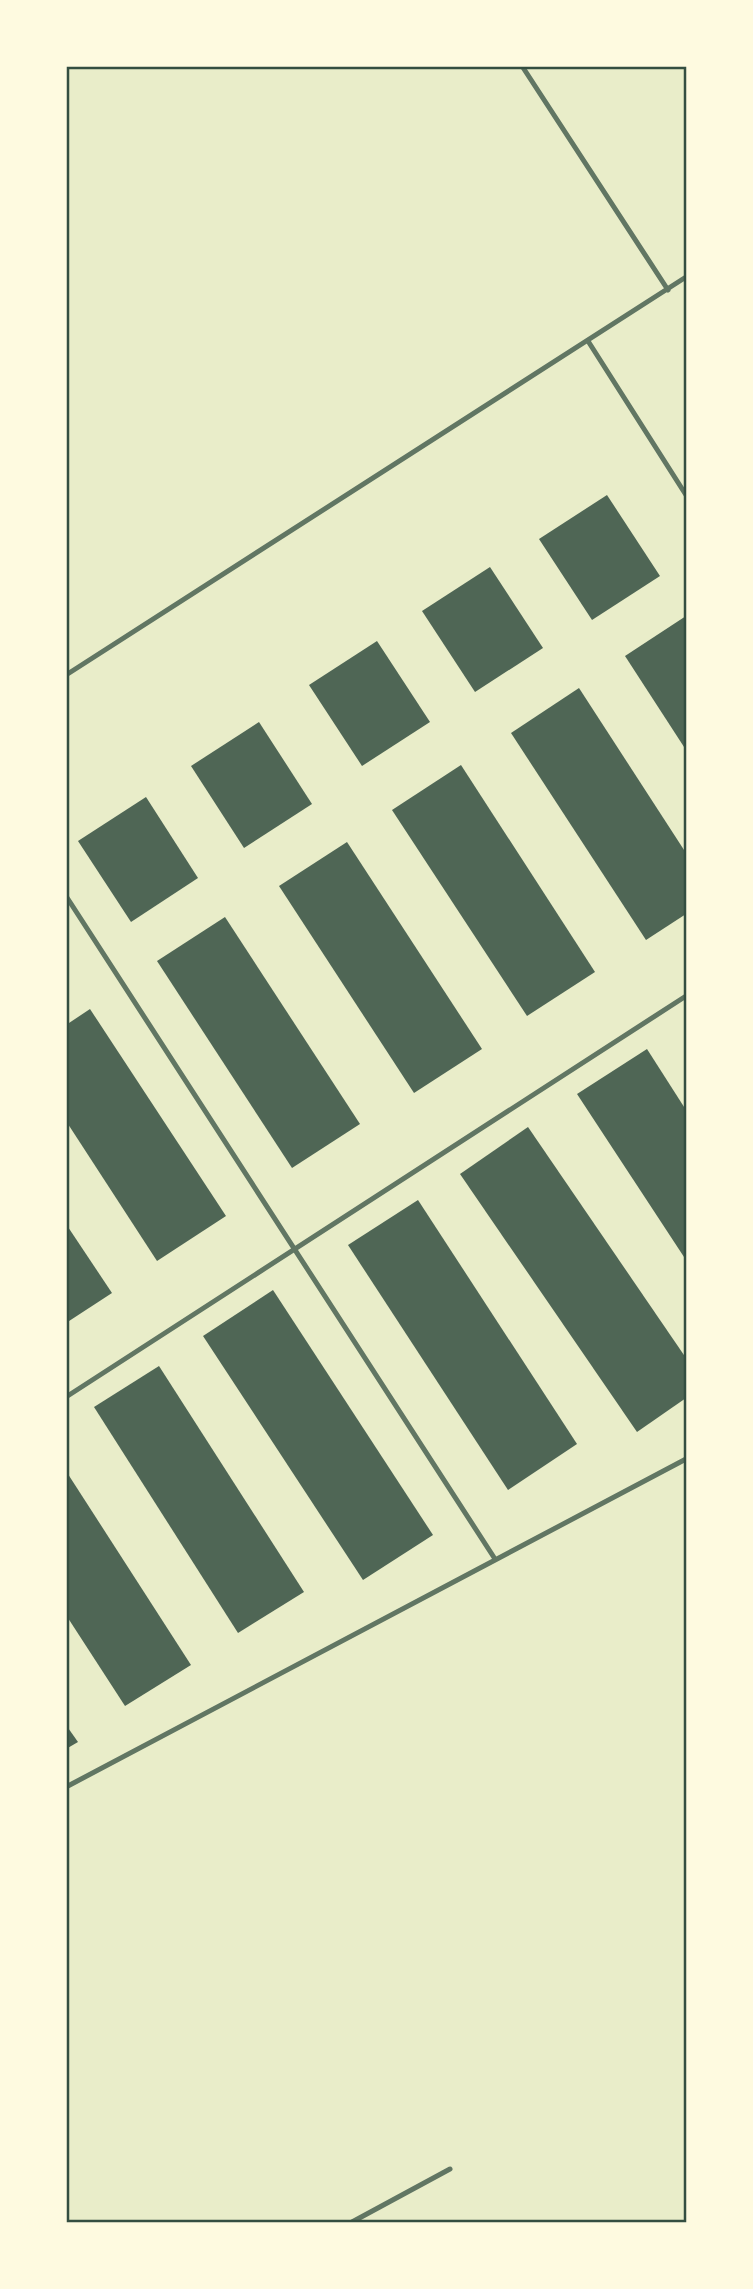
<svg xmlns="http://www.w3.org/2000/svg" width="753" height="2289" viewBox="0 0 753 2289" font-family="'Exo 2',sans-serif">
  <rect width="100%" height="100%" fill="#e9edc9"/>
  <g fill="#4f6655">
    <polygon points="607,495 660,576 592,620 539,539"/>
    <polygon points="490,567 543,648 475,692 422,611"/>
    <polygon points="686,616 686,750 625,656"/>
    <polygon points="377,641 430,722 362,766 309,685"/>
    <polygon points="579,688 686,853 686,914 646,940 511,733"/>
    <polygon points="259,722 312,804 244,848 191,766"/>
    <polygon points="461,765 595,972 527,1016 392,810"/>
    <polygon points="146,797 198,878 131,922 78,841"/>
    <polygon points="347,842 482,1049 414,1093 279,886"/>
    <polygon points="225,917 360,1124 292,1168 157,961"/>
    <polygon points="90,1009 226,1216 157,1261 66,1121 66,1025"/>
    <polygon points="647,1049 686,1110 686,1260 577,1094"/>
    <polygon points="528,1127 686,1358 686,1398 637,1432 460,1174"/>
    <polygon points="418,1200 577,1444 508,1490 348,1245"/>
    <polygon points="66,1224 112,1293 66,1323"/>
    <polygon points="273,1290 433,1535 363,1580 203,1336"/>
    <polygon points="159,1366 304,1592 238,1633 94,1407"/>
    <polygon points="66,1471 191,1665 125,1706 66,1615"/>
    <polygon points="66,1725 78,1742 66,1749"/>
  </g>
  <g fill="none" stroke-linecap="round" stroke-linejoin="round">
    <g stroke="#617663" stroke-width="5">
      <polyline points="522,66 668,290"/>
      <polyline points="588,341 686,495"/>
      <polyline points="66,675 686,277"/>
      <polyline points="66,896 495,1559"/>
      <polyline points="66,1397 686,996"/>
      <polyline points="66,1787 686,1459"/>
      <polyline points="352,2222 450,2169"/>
    </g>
  </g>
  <rect width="753" height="2289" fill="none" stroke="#fefae0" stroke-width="136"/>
  <rect x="68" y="68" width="617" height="2153" fill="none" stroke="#344e41" stroke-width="2.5"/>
</svg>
